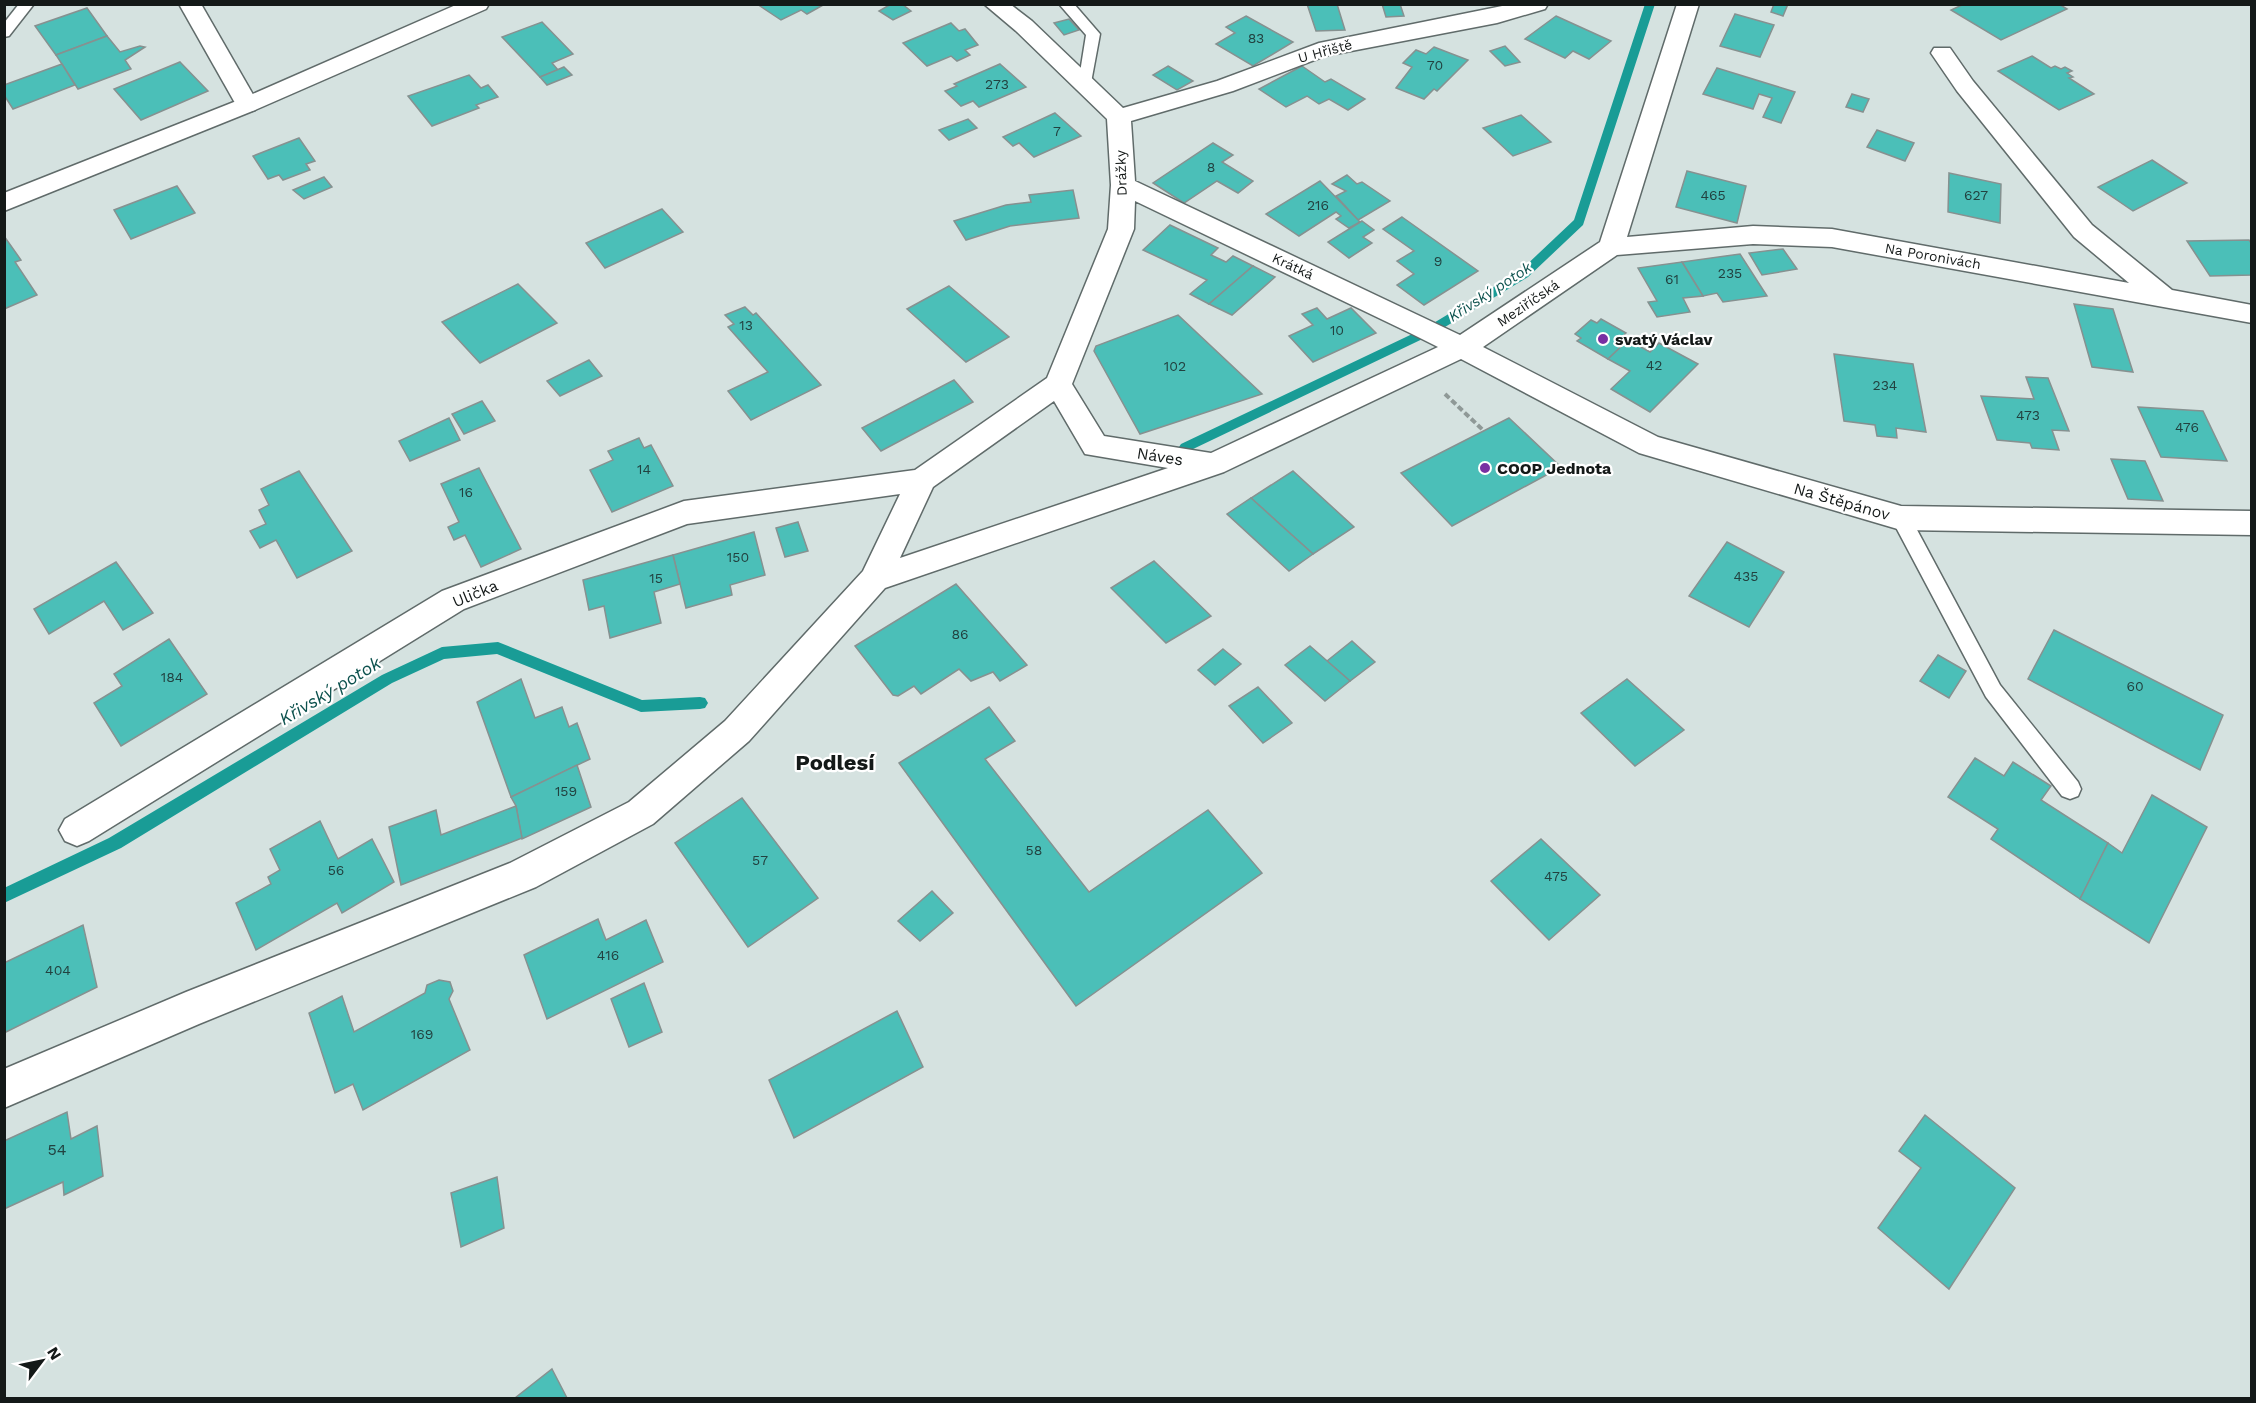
<svg xmlns="http://www.w3.org/2000/svg" width="2256" height="1403" viewBox="0 0 2256 1403" font-family="'Work Sans',sans-serif">
  <rect width="100%" height="100%" fill="#d5e2e0"/>
  <g fill="none" stroke-linecap="round" stroke-linejoin="round">
    <g fill="#199c96" fill-rule="evenodd">
      <polygon points="1645,4 1655,4 1583,225 1528,277 1435,333 1191,450 1181,450 1179,447 1181,444 1427,327 1520,271 1574,220"/>
      <polygon points="498,642 642,700 700,697 705,698 708,703 705,708 700,709 641,712 497,654 444,659 392,683 121,848 4,903 4,888 109,838 382,675 442,647"/>
    </g>
  </g>
  <g fill="#4bbfb8" stroke="#869190" stroke-width="1.5">
    <polygon points="757,4 825,4 807,14 801,10 781,20"/>
    <polygon points="891,4 902,4 911,11 893,20 879,11"/>
    <polygon points="1307,4 1337,4 1345,30 1316,31"/>
    <polygon points="1382,4 1400,4 1404,16 1386,17"/>
    <polygon points="1774,4 1788,4 1783,16 1771,12"/>
    <polygon points="1964,4 2059,4 2067,9 2001,40 1951,10"/>
    <polygon points="87,8 107,36 56,55 35,26"/>
    <polygon points="1735,14 1774,25 1760,57 1720,46"/>
    <polygon points="1246,16 1293,42 1253,66 1216,44 1235,33 1226,27"/>
    <polygon points="1556,16 1611,41 1589,59 1573,51 1565,58 1525,39"/>
    <polygon points="1069,19 1079,30 1064,35 1054,23"/>
    <polygon points="542,22 573,54 552,63 558,70 540,77 502,37"/>
    <polygon points="951,23 959,31 965,29 978,45 965,50 970,55 957,61 951,56 927,66 903,43"/>
    <polygon points="107,36 120,52 140,46 145,47 125,60 131,69 78,89 56,55"/>
    <polygon points="1505,46 1520,62 1505,66 1490,51"/>
    <polygon points="1434,47 1468,60 1437,91 1434,89 1424,99 1396,88 1412,67 1403,63 1416,50 1426,54"/>
    <polygon points="2032,56 2051,68 2055,66 2061,69 2065,67 2072,71 2067,73 2073,77 2069,78 2094,94 2059,110 1998,71"/>
    <polygon points="180,62 208,91 141,120 114,89"/>
    <polygon points="62,64 75,85 13,109 4,95 4,85"/>
    <polygon points="1000,64 1026,87 979,107 973,101 961,106 945,91 957,86 954,84"/>
    <polygon points="1168,66 1193,81 1177,90 1153,75"/>
    <polygon points="1302,66 1325,82 1331,79 1365,99 1348,110 1329,99 1319,104 1307,96 1286,107 1259,89"/>
    <polygon points="564,67 572,75 547,85 540,77"/>
    <polygon points="1717,68 1795,92 1781,123 1763,117 1772,98 1759,94 1753,109 1703,94"/>
    <polygon points="469,75 481,88 488,85 498,97 476,105 479,108 432,126 408,96"/>
    <polygon points="1852,94 1869,99 1863,112 1846,107"/>
    <polygon points="1055,113 1081,136 1034,157 1019,143 1013,146 1003,137"/>
    <polygon points="1521,115 1551,142 1513,156 1483,128"/>
    <polygon points="968,119 977,128 949,140 939,130"/>
    <polygon points="1877,130 1914,143 1905,161 1867,147"/>
    <polygon points="299,138 315,161 306,164 310,170 283,180 279,175 268,179 253,156"/>
    <polygon points="1213,143 1233,155 1222,162 1253,181 1238,193 1217,181 1184,203 1153,183"/>
    <polygon points="2152,160 2187,183 2133,211 2098,187"/>
    <polygon points="1687,171 1746,186 1737,223 1676,207"/>
    <polygon points="1949,173 2001,184 2000,223 1948,212"/>
    <polygon points="1347,175 1357,184 1362,182 1390,201 1358,220 1336,196 1346,191 1332,184"/>
    <polygon points="324,177 332,187 304,199 293,190"/>
    <polygon points="1320,181 1360,222 1349,228 1336,219 1341,216 1336,212 1299,236 1266,214"/>
    <polygon points="177,186 195,213 131,239 114,210"/>
    <polygon points="1073,190 1079,218 1010,226 966,240 954,221 1006,205 1031,202 1029,195"/>
    <polygon points="662,209 683,232 605,268 586,243"/>
    <polygon points="1402,217 1478,271 1424,305 1397,285 1414,274 1397,261 1414,251 1383,229"/>
    <polygon points="1362,221 1374,230 1363,237 1372,243 1349,258 1328,242"/>
    <polygon points="1170,225 1218,248 1211,255 1226,262 1233,256 1253,266 1209,304 1190,294 1207,280 1143,250"/>
    <polygon points="4,236 21,260 15,262 37,295 4,309"/>
    <polygon points="2249,240 2252,244 2252,275 2210,276 2187,241"/>
    <polygon points="1783,249 1797,269 1762,275 1749,253"/>
    <polygon points="1740,254 1767,296 1723,302 1717,293 1703,296 1682,262"/>
    <polygon points="1682,262 1703,296 1683,298 1690,312 1657,317 1648,302 1657,301 1638,268"/>
    <polygon points="1253,266 1275,277 1232,315 1209,304"/>
    <polygon points="518,284 557,323 480,363 442,322"/>
    <polygon points="949,286 1009,337 966,362 907,309"/>
    <polygon points="2074,304 2113,309 2133,372 2092,367"/>
    <polygon points="745,307 753,315 756,313 821,385 751,420 728,391 768,372 728,327 734,324 725,315"/>
    <polygon points="1317,308 1327,319 1351,308 1376,333 1313,362 1289,336 1313,325 1302,314"/>
    <polygon points="1178,315 1262,394 1140,434 1094,351 1096,346"/>
    <polygon points="1601,319 1626,333 1622,337 1628,340 1608,359 1577,341 1581,338 1575,334 1591,320 1597,323"/>
    <polygon points="1628,340 1650,352 1659,343 1698,364 1650,412 1611,389 1630,371 1608,359"/>
    <polygon points="1834,354 1913,364 1926,432 1896,428 1897,438 1877,436 1875,425 1844,421"/>
    <polygon points="589,360 602,376 560,396 547,381"/>
    <polygon points="2026,377 2048,378 2069,431 2052,430 2059,450 2032,448 2030,443 1997,440 1981,396 2034,399"/>
    <polygon points="954,380 973,402 881,451 862,428"/>
    <polygon points="482,401 495,421 464,434 452,414"/>
    <polygon points="2138,407 2203,411 2227,461 2161,457"/>
    <polygon points="449,418 460,440 410,461 399,441"/>
    <polygon points="1509,418 1561,467 1452,526 1401,473"/>
    <polygon points="639,438 644,448 651,445 673,486 612,512 590,470 613,460 608,451"/>
    <polygon points="2111,459 2145,461 2163,501 2128,499"/>
    <polygon points="479,468 521,549 481,567 465,535 454,540 448,527 459,522 441,484"/>
    <polygon points="299,471 352,551 297,578 276,540 260,548 250,531 266,524 259,510 269,505 261,489"/>
    <polygon points="1293,471 1354,527 1313,554 1251,498"/>
    <polygon points="1251,498 1313,554 1289,571 1227,514"/>
    <polygon points="798,522 808,551 785,557 776,528"/>
    <polygon points="754,532 765,575 730,585 732,595 686,608 673,555"/>
    <polygon points="1727,542 1784,572 1749,627 1689,596"/>
    <polygon points="673,555 680,584 654,592 661,623 610,638 604,606 589,610 583,580"/>
    <polygon points="1154,561 1211,616 1166,643 1111,588"/>
    <polygon points="116,562 153,613 123,630 104,601 49,634 34,609"/>
    <polygon points="956,584 1027,665 1000,681 993,672 971,681 959,669 921,694 914,686 898,696 893,695 855,646"/>
    <polygon points="2054,630 2223,715 2200,770 2028,679"/>
    <polygon points="169,639 207,694 121,746 94,703 122,686 114,674"/>
    <polygon points="1352,641 1375,662 1350,681 1327,661"/>
    <polygon points="1310,646 1350,681 1325,701 1285,665"/>
    <polygon points="1223,649 1241,664 1215,685 1198,670"/>
    <polygon points="1938,655 1966,671 1949,698 1920,681"/>
    <polygon points="521,679 535,718 562,707 569,727 577,723 590,759 511,797 477,702"/>
    <polygon points="1627,679 1684,730 1635,766 1581,713"/>
    <polygon points="1258,687 1292,723 1263,743 1229,706"/>
    <polygon points="989,707 1015,741 985,759 1089,892 1208,810 1262,873 1076,1006 899,763"/>
    <polygon points="1975,758 2004,776 2013,762 2051,786 2041,800 2108,843 2080,899 1991,839 1998,829 1948,797"/>
    <polygon points="577,765 591,807 522,839 516,806 511,797"/>
    <polygon points="2152,795 2207,827 2149,943 2080,899 2108,843 2122,853"/>
    <polygon points="742,798 818,898 748,947 675,843"/>
    <polygon points="516,806 522,838 401,885 389,827 436,810 441,835"/>
    <polygon points="320,821 338,859 372,839 394,882 342,913 337,903 256,950 236,903 271,884 268,877 280,870 270,849"/>
    <polygon points="1541,839 1600,895 1549,940 1491,881"/>
    <polygon points="932,891 953,913 920,941 898,921"/>
    <polygon points="598,919 606,940 646,920 663,962 547,1019 524,955"/>
    <polygon points="83,925 97,987 4,1033 4,963"/>
    <polygon points="439,980 450,982 453,991 449,999 470,1050 363,1110 353,1084 335,1093 309,1013 342,996 354,1032 425,993 427,985"/>
    <polygon points="644,983 662,1032 629,1047 611,999"/>
    <polygon points="897,1011 923,1067 794,1138 769,1080"/>
    <polygon points="67,1112 71,1139 97,1126 103,1176 64,1195 63,1182 4,1209 4,1141"/>
    <polygon points="1925,1115 2015,1188 1949,1289 1878,1228 1921,1168 1899,1151"/>
    <polygon points="497,1177 504,1228 461,1247 451,1193"/>
    <polygon points="552,1369 567,1398 515,1398"/>
  </g>
  <g fill="none" stroke-linecap="round" stroke-linejoin="round">
    <g stroke="#606b6a" stroke-width="3">
      <g id="service">
        <polygon points="19,4 34,4 9,36 4,37 4,23"/>
        <polygon points="1059,4 1074,4 1100,34 1090,88 1085,89 1078,85 1086,35"/>
        <polygon points="1901,511 1908,513 2000,685 2078,782 2081,789 2078,796 2070,799 2062,796 1986,697 1891,518 1894,513"/>
      </g>
    </g>
    <g stroke="#606b6a" stroke-width="3">
      <g id="minor">
        <polygon points="179,4 201,4 259,105 255,110 247,112 239,110"/>
        <path d="M984,4H1010L1032,21L1123,108L1217,81L1319,43L1512,4H1548L1545,9L1497,23L1325,56L1233,91L1131,121L1135,181L1460,335L1600,242L1677,4H1699L1627,237L1753,226L1832,229L2129,283L2074,237L1957,91L1931,53L1934,48H1950L1973,81L2092,225L2172,290L2252,305V323L1832,247L1753,244L1617,255L1483,347L1658,437L1901,506L2252,511V535L1901,530L1639,453L1461,359L1224,472L885,588L749,741L653,824L536,887L199,1024L4,1108V1069L186,992L510,863L629,802L725,721L863,571L900,494L687,524L464,609L89,841L77,846L65,841L59,830L65,819L442,591L684,501L915,470L1047,378L1108,229L1111,185L1107,119L1016,31ZM1135,201L1410,333L1438,347L1211,453L1104,436L1072,384L1134,229ZM1054,401L1085,454L1168,468L900,558L933,487Z"/>
      </g>
    </g>
    <g stroke="#606b6a" stroke-width="3">
      <polygon id="tertiary" points="458,4 489,4 486,9 255,110 4,211 4,193 239,100"/>
    </g>
    <polyline stroke="#8f9997" stroke-width="4" stroke-dasharray="6 3" stroke-linecap="butt" points="1445,394 1484,431"/>
    <use href="#service" fill="#fff" fill-rule="evenodd"/>
    <use href="#minor" fill="#fff" fill-rule="evenodd"/>
    <use href="#tertiary" fill="#fff" fill-rule="evenodd"/>
  </g>
  <g fill="#782fa2" stroke="#fff" stroke-width="2">
    <circle cx="1603" cy="339" r="6"/>
    <circle cx="1485" cy="468" r="6"/>
  </g>
  <g text-anchor="middle" stroke-width="4.5" stroke-linejoin="round" paint-order="stroke">
    <g font-size="14" fill="#224240">
      <text x="1256" y="43">83</text>
      <text x="1435" y="70">70</text>
      <text x="997" y="89">273</text>
      <text x="1057" y="136">7</text>
      <text x="1211" y="172">8</text>
      <text x="1713" y="200">465</text>
      <text x="1976" y="200">627</text>
      <text x="1318" y="210">216</text>
      <text x="1438" y="266">9</text>
      <text x="1730" y="278">235</text>
      <text x="1672" y="284">61</text>
      <text x="746" y="330">13</text>
      <text x="1337" y="335">10</text>
      <text x="1654" y="370">42</text>
      <text x="1175" y="371">102</text>
      <text x="1885" y="390">234</text>
      <text x="2028" y="420">473</text>
      <text x="2187" y="432">476</text>
      <text x="644" y="474">14</text>
      <text x="466" y="497">16</text>
      <text x="738" y="562">150</text>
      <text x="1746" y="581">435</text>
      <text x="656" y="583">15</text>
      <text x="960" y="639">86</text>
      <text x="172" y="682">184</text>
      <text x="2135" y="691">60</text>
      <text x="566" y="796">159</text>
      <text x="1034" y="855">58</text>
      <text x="760" y="865">57</text>
      <text x="336" y="875">56</text>
      <text x="1556" y="881">475</text>
      <text x="608" y="960">416</text>
      <text x="58" y="975">404</text>
      <text x="422" y="1039">169</text>
    </g>
    <g font-size="14" fill="#141918" stroke="#fff">
      <text transform="translate(1325 51) rotate(-15)" y="5">U Hřiště</text>
      <text transform="translate(1121 173) rotate(-92)" y="5">Drážky</text>
      <text transform="translate(1933 256) rotate(10)" y="5">Na Poronivách</text>
      <text transform="translate(1293 266) rotate(25)" y="5">Krátká</text>
      <text transform="translate(1528 303) rotate(-34)" y="5">Meziříčská</text>
    </g>
    <g font-size="15" font-style="italic" fill="#0d524e" stroke="#fff">
      <text transform="translate(1490 292) rotate(-33)" y="5">Křivský potok</text>
    </g>
    <g font-size="16" font-weight="bold" fill="#141918" stroke="#fff" text-anchor="start">
      <text x="1615" y="345">svatý Václav</text>
      <text x="1497" y="474">COOP Jednota</text>
    </g>
    <g font-size="16" fill="#141918" stroke="#fff">
      <text transform="translate(1160 456) rotate(9)" y="6">Náves</text>
      <text transform="translate(1842 501) rotate(16)" y="6">Na Štěpánov</text>
      <text transform="translate(475 593) rotate(-22)" y="6">Ulička</text>
    </g>
    <g font-size="16" fill="#224240">
      <text x="57" y="1155">54</text>
    </g>
    <g font-size="18" font-style="italic" fill="#0d524e" stroke="#fff">
      <text transform="translate(330 691) rotate(-31)" y="6">Křivský potok</text>
    </g>
    <g font-size="22" font-weight="bold" fill="#141918" stroke="#fff">
      <text x="835" y="770">Podlesí</text>
    </g>
  </g>
  <rect width="2256" height="1403" fill="none" stroke="#141918" stroke-width="12"/>
  <g transform="translate(42 1361) rotate(58)" stroke="#ffffff" stroke-width="4.5" paint-order="stroke">
  <path d="M0-4.5L10 22L0 15L-10 22Z" fill="#141918"/>
  <text y="-9" font-size="16" font-weight="bold" text-anchor="middle" fill="#141918">N</text>
  </g>
</svg>
